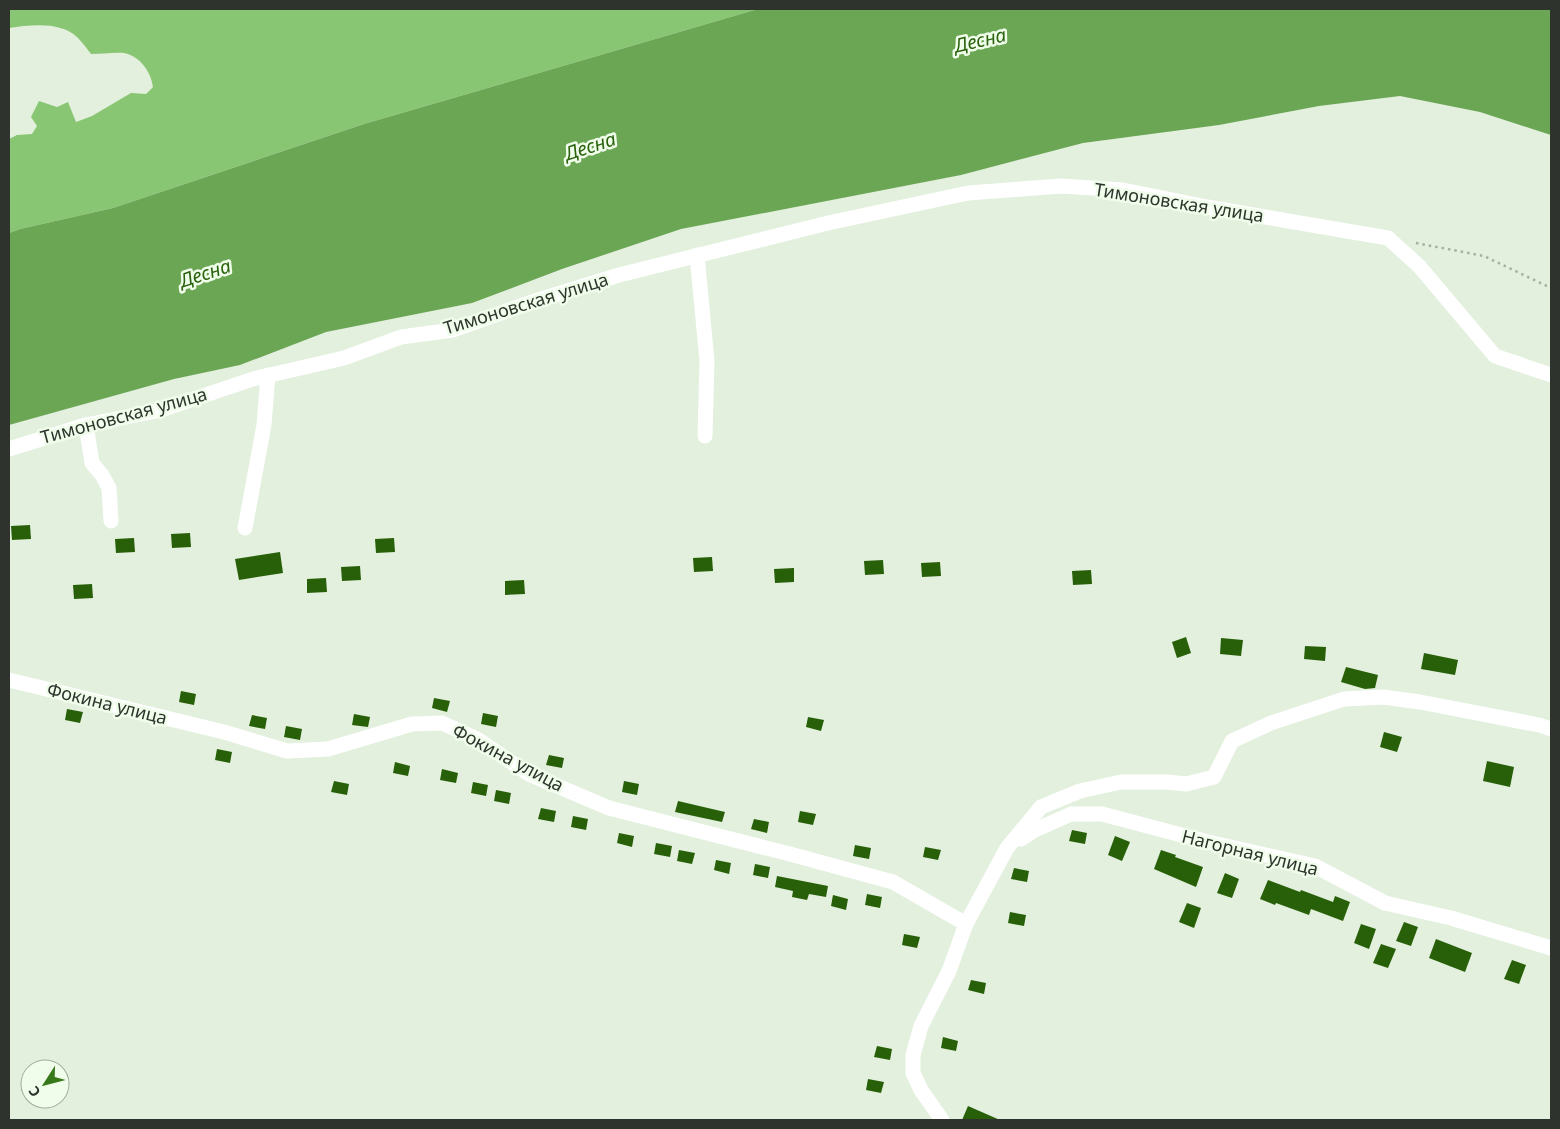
<svg xmlns="http://www.w3.org/2000/svg" width="1560" height="1129" viewBox="0 0 1560 1129" font-family="'Noto Sans',sans-serif">
  <rect width="100%" height="100%" fill="#e2f0dd"/>
  <path fill="#89c673" d="M9,9H758L364,124L113,208L20,229L9,233V139L17,135L32,134L37,126L31,117L39,101L57,107L68,102L76,122L92,116L131,93L146,94L153,87C151,72 140,56 124,53C114,52 102,54 91,54C87,49 83,43 78,38C61,21 31,25 9,28Z"/>
  <polygon fill="#6ba655" points="758,9 1551,9 1551,135 1480,112 1400,96 1319,106 1219,125 1083,143 961,175 681,229 562,269 472,303 326,332 240,365 174,379 9,425 9,233 20,229 113,208 364,124"/>
  <g fill="#286009">
    <polygon points="30,525 31,539 12,540 11,526"/>
    <polygon points="190,533 191,547 172,548 171,534"/>
    <polygon points="134,538 135,552 116,553 115,539"/>
    <polygon points="394,538 395,552 376,553 375,539"/>
    <polygon points="280,552 283,573 239,580 235,559"/>
    <polygon points="712,557 713,571 694,572 693,558"/>
    <polygon points="883,560 884,574 865,575 864,561"/>
    <polygon points="940,562 941,576 922,577 921,563"/>
    <polygon points="360,566 361,580 342,581 341,567"/>
    <polygon points="794,568 794,582 775,583 774,569"/>
    <polygon points="1091,570 1092,584 1073,585 1072,571"/>
    <polygon points="326,578 327,592 307,593 307,579"/>
    <polygon points="524,580 525,594 505,595 505,581"/>
    <polygon points="92,584 93,598 74,599 73,585"/>
    <polygon points="1186,637 1191,653 1177,658 1172,642"/>
    <polygon points="1221,638 1243,640 1241,656 1220,654"/>
    <polygon points="1305,646 1326,647 1325,661 1304,659"/>
    <polygon points="1424,653 1458,660 1455,675 1421,669"/>
    <polygon points="1346,667 1378,675 1375,688 1365,689 1341,682"/>
    <polygon points="181,691 196,694 194,705 179,702"/>
    <polygon points="434,698 450,701 447,712 432,708"/>
    <polygon points="67,709 83,712 80,723 65,720"/>
    <polygon points="483,713 498,716 496,727 481,724"/>
    <polygon points="354,714 370,717 368,727 352,725"/>
    <polygon points="252,715 267,718 265,729 249,726"/>
    <polygon points="808,717 824,720 821,731 806,727"/>
    <polygon points="286,726 302,729 300,740 284,737"/>
    <polygon points="1384,732 1402,737 1397,752 1380,747"/>
    <polygon points="217,749 232,752 230,763 215,760"/>
    <polygon points="549,755 564,758 562,768 546,765"/>
    <polygon points="1487,761 1514,767 1510,787 1483,781"/>
    <polygon points="395,762 410,766 408,776 393,773"/>
    <polygon points="442,769 458,773 456,783 440,780"/>
    <polygon points="334,781 349,784 347,795 331,792"/>
    <polygon points="624,781 639,784 637,795 622,792"/>
    <polygon points="473,782 488,785 486,796 471,793"/>
    <polygon points="496,790 511,793 509,804 494,801"/>
    <polygon points="678,801 725,812 722,822 675,812"/>
    <polygon points="541,808 556,811 554,822 538,819"/>
    <polygon points="800,811 816,814 813,825 798,822"/>
    <polygon points="573,816 588,819 586,830 571,827"/>
    <polygon points="754,819 769,822 767,833 751,829"/>
    <polygon points="1072,830 1087,833 1085,844 1069,841"/>
    <polygon points="619,833 634,836 632,847 617,843"/>
    <polygon points="1115,836 1130,842 1122,861 1108,855"/>
    <polygon points="656,843 672,846 670,857 654,854"/>
    <polygon points="855,845 871,848 869,859 853,856"/>
    <polygon points="925,847 941,850 938,860 923,857"/>
    <polygon points="679,850 695,853 692,864 677,861"/>
    <polygon points="1161,850 1176,855 1175,857 1203,867 1196,887 1154,869"/>
    <polygon points="716,860 731,863 729,874 714,870"/>
    <polygon points="755,864 770,867 768,878 753,875"/>
    <polygon points="1014,868 1029,871 1027,882 1011,879"/>
    <polygon points="1225,873 1239,879 1232,898 1217,893"/>
    <polygon points="777,876 828,886 826,897 809,894 807,900 792,897 793,891 775,887"/>
    <polygon points="1268,880 1300,892 1301,890 1333,902 1335,896 1350,902 1343,921 1311,909 1309,915 1276,903 1275,905 1260,899"/>
    <polygon points="867,894 882,897 880,908 865,905"/>
    <polygon points="833,895 848,899 846,910 831,906"/>
    <polygon points="1187,903 1201,908 1194,928 1179,922"/>
    <polygon points="1010,912 1026,915 1024,926 1008,923"/>
    <polygon points="1404,922 1418,927 1411,946 1396,941"/>
    <polygon points="1361,924 1376,929 1369,949 1354,943"/>
    <polygon points="904,934 920,937 917,948 902,945"/>
    <polygon points="1436,939 1472,953 1465,972 1429,958"/>
    <polygon points="1381,944 1396,949 1388,968 1373,963"/>
    <polygon points="1512,960 1526,965 1519,984 1504,979"/>
    <polygon points="971,980 986,983 984,994 968,990"/>
    <polygon points="943,1037 958,1041 956,1051 941,1048"/>
    <polygon points="877,1046 892,1049 890,1060 874,1057"/>
    <polygon points="868,1079 884,1082 881,1093 866,1090"/>
    <polygon points="968,1106 1000,1120 962,1120"/>
  </g>
  <g fill="none" stroke-linecap="round" stroke-linejoin="round">
    <polyline stroke="#a6b1a2" stroke-width="2.5" stroke-dasharray="2.5 4" stroke-linecap="butt" points="1416,243 1484,256 1551,288"/>
    <g stroke="#fff" stroke-width="15">
      <polyline points="697,255 707,361 705,436"/>
      <polyline points="86,425 92,463 102,475 109,488 111,521"/>
      <polyline points="9,449 86,425 161,410 253,379 344,358 401,337 453,330 529,303 619,275 828,223 968,193 1061,186 1123,190 1207,207 1388,238 1419,266 1495,356 1551,375"/>
      <polyline points="245,528 264,425 268,375"/>
      <polyline points="9,680 224,732 287,751 328,749 412,724 442,723 477,739 529,774 609,808 790,854 893,882 966,924"/>
      <polyline points="1021,839 1035,830 1071,814 1102,814 1208,842 1315,866 1385,903 1451,918 1551,948"/>
      <polyline points="942,1120 921,1090 913,1073 913,1055 921,1026 949,971 966,924 1007,848 1041,807 1080,791 1121,782 1167,782 1186,784 1214,777 1232,741 1271,723 1344,699 1383,697 1420,702 1539,725 1551,729"/>
    </g>
  </g>
  <g text-anchor="middle" stroke-width="5" stroke-linejoin="round" paint-order="stroke">
    <g font-size="18" fill="#2e342d" stroke="#effdea">
      <text transform="translate(1179 203) rotate(9)" y="6">Тимоновская улица</text>
      <text transform="translate(526 304) rotate(-17)" y="6">Тимоновская улица</text>
      <text transform="translate(124 416) rotate(-15)" y="6">Тимоновская улица</text>
      <text transform="translate(107 704) rotate(14)" y="6">Фокина улица</text>
      <text transform="translate(508 758) rotate(28)" y="6">Фокина улица</text>
      <text transform="translate(1250 853) rotate(14)" y="6">Нагорная улица</text>
    </g>
    <g font-size="19" font-style="italic" fill="#2a620e" stroke="#effdea">
      <text transform="translate(980 40) rotate(-13)" y="7">Десна</text>
      <text transform="translate(590 146) rotate(-18)" y="7">Десна</text>
      <text transform="translate(205 273) rotate(-18)" y="7">Десна</text>
    </g>
  </g>
  <rect width="1560" height="1129" fill="none" stroke="#2e342d" stroke-width="20"/>
  <g transform="translate(45 1084) rotate(234)"><circle r="24" fill="#effdea" stroke="#a2ad9e"/>
  <path d="M0-4L9 19L0 12L-9 19Z" fill="#377918"/>
  <text y="-8" font-size="14" font-weight="bold" text-anchor="middle" fill="#2e342d">С</text>
  </g>
</svg>
